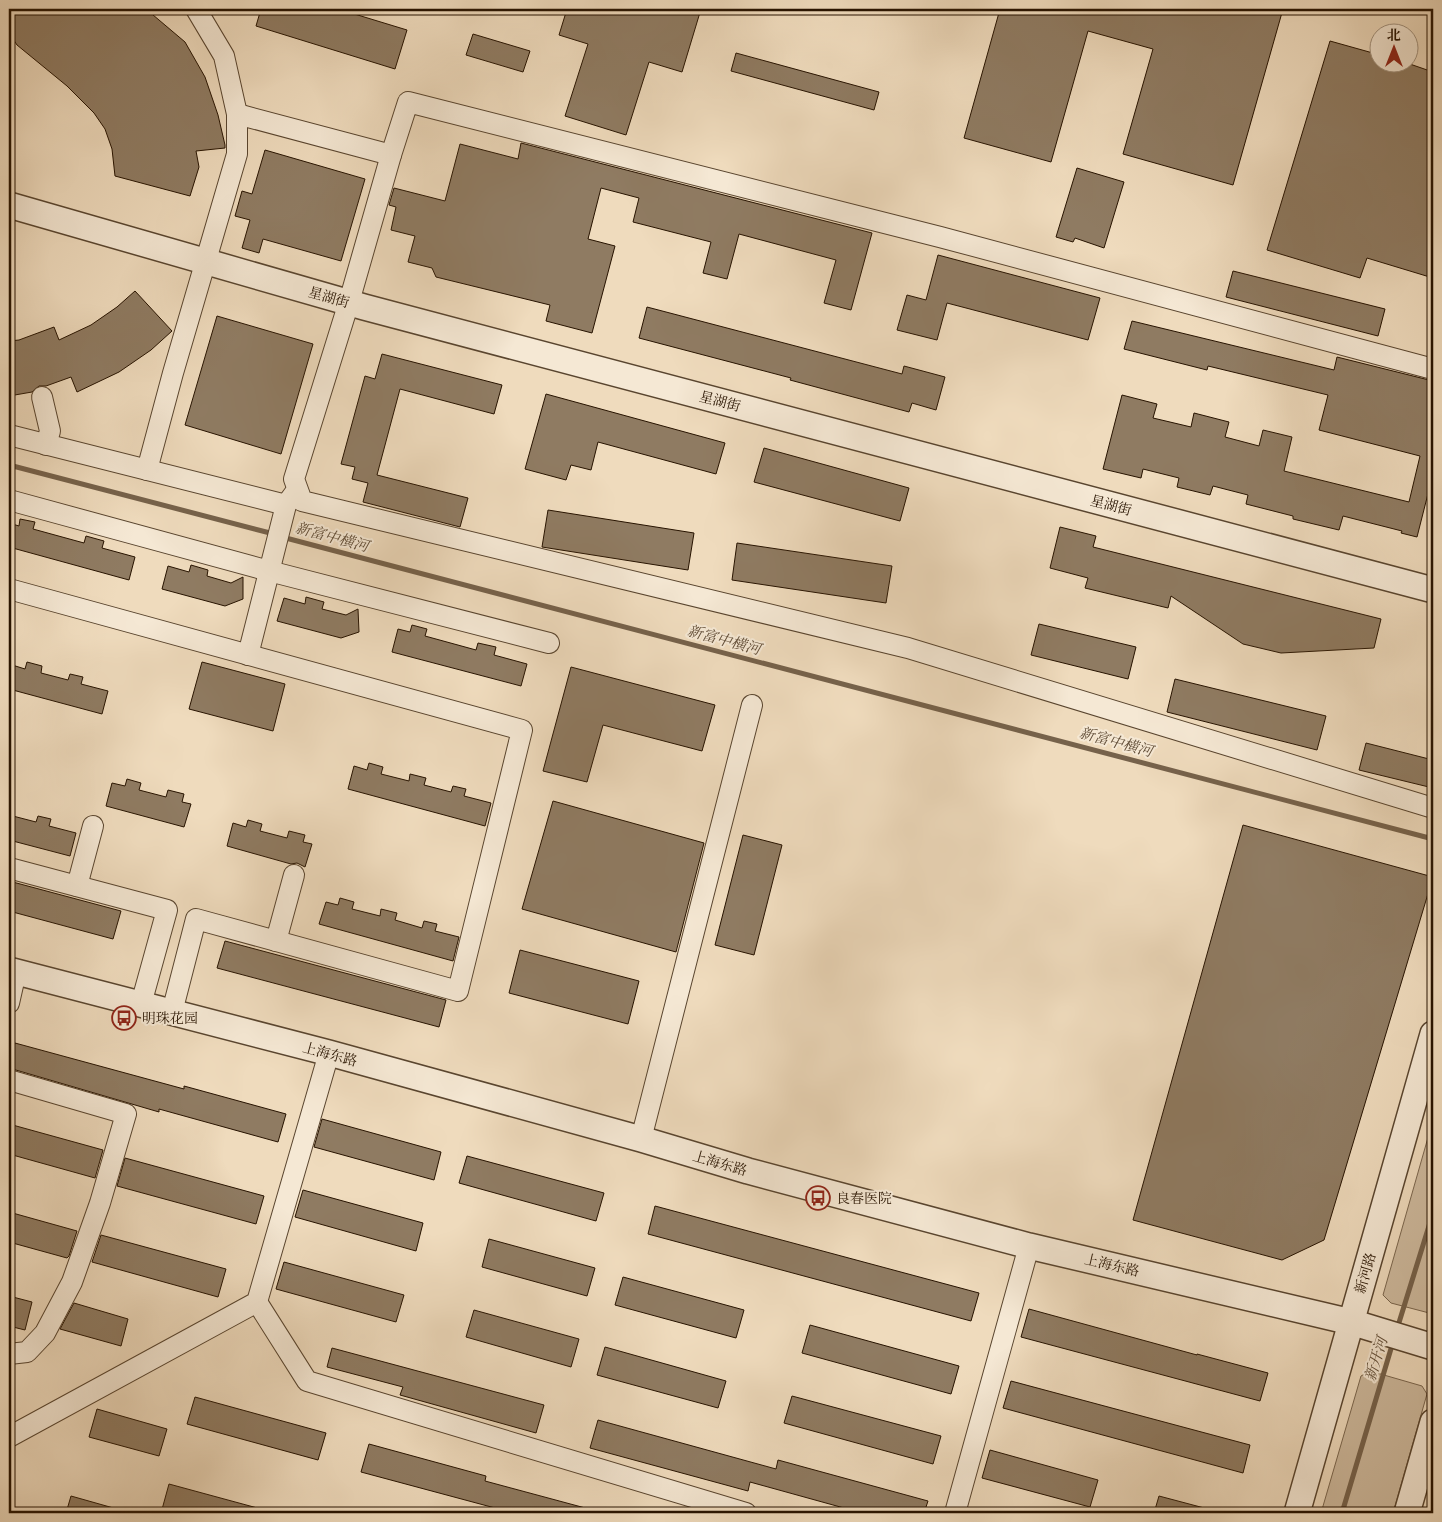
<svg xmlns="http://www.w3.org/2000/svg" width="1442" height="1522" viewBox="0 0 1442 1522" font-family="Vollkorn,'Noto Serif SC',serif">
  <rect width="100%" height="100%" fill="#efdbbd"/>
  <filter id="stains"><feTurbulence type="fractalNoise" baseFrequency=".004" numOctaves="4"/><feColorMatrix values="0 0 0 0 .2 0 0 0 0 .09 0 0 0 0 .02 0 0 0 .5 -.17"/></filter>
  <radialGradient id="worn" r=".72"><stop offset=".6" stop-color="#630" stop-opacity="0"/><stop offset="1" stop-color="#630" stop-opacity=".3"/></radialGradient>
  <g fill="#cdb99d" stroke="#7a664e">
    <polygon points="1433,1120 1433,1314 1391,1303 1383,1295"/>
    <polygon points="1370,1371 1422,1386 1427,1394 1393,1513 1321,1513 1361,1376"/>
  </g>
  <g fill="none" stroke-linecap="round" stroke-linejoin="round">
    <g stroke="#76624b" stroke-width="5">
      <polyline points="9,465 274,534"/>
      <polyline points="282,537 1433,839"/>
      <polyline points="1397,1329 1433,1213"/>
      <polyline points="1342,1513 1393,1342"/>
    </g>
  </g>
  <g fill="#8f7b62" stroke="#271300">
    <polygon points="9,9 146,9 185,42 205,77 218,115 225,145 225,148 196,151 199,167 190,196 115,176 112,149 105,129 94,113 67,86 17,45 9,33"/>
    <polygon points="261,9 338,9 407,30 395,69 256,26"/>
    <polygon points="567,9 701,9 682,72 649,62 626,135 565,116 588,44 559,35"/>
    <polygon points="1000,9 1283,9 1233,185 1123,154 1153,49 1088,31 1051,162 964,138"/>
    <polygon points="473,34 530,51 523,72 466,55"/>
    <polygon points="1330,41 1380,55 1380,62 1404,62 1433,72 1433,278 1367,258 1360,278 1267,250"/>
    <polygon points="736,53 879,92 874,110 731,71"/>
    <polygon points="521,143 872,233 851,310 824,303 836,260 739,234 727,279 703,273 711,242 633,222 639,198 601,188 588,239 615,246 592,333 546,321 550,305 436,277 432,268 408,262 415,236 391,230 396,207 389,205 394,188 445,201 460,144 518,159"/>
    <polygon points="265,150 365,179 341,261 263,239 259,253 242,248 250,220 235,216 242,191 252,194"/>
    <polygon points="1077,168 1124,182 1104,248 1075,238 1073,242 1056,237"/>
    <polygon points="938,255 1100,298 1088,340 947,303 937,340 897,330 907,295 926,300"/>
    <polygon points="1233,271 1385,309 1378,336 1226,297"/>
    <polygon points="135,291 172,331 151,350 119,372 77,392 71,377 46,386 39,386 32,392 9,396 9,341 19,340 54,327 59,340 91,325 117,307"/>
    <polygon points="647,307 902,374 904,366 945,377 936,410 912,403 909,412 790,380 791,378 639,338"/>
    <polygon points="217,316 313,344 281,454 185,425"/>
    <polygon points="1132,321 1334,370 1337,357 1433,381 1433,474 1417,537 1401,533 1402,531 1343,516 1339,530 1293,519 1293,516 1246,504 1248,495 1213,486 1210,495 1177,487 1179,478 1143,469 1141,478 1103,469 1122,395 1157,404 1153,418 1191,427 1194,413 1229,422 1225,437 1259,446 1263,430 1292,437 1284,471 1409,502 1420,456 1319,430 1328,395 1208,366 1207,370 1124,349"/>
    <polygon points="382,354 502,385 494,414 400,389 377,475 468,498 460,527 363,502 368,483 352,479 355,467 341,464 365,376 375,379"/>
    <polygon points="546,394 725,443 716,474 598,442 591,470 571,465 566,480 525,469"/>
    <polygon points="764,448 909,488 900,521 754,482"/>
    <polygon points="548,510 694,533 688,570 542,547"/>
    <polygon points="20,519 35,522 33,529 84,543 86,536 104,541 102,548 135,557 129,580 9,547 9,523 19,526"/>
    <polygon points="1060,527 1096,536 1093,547 1381,619 1374,648 1281,653 1243,644 1171,596 1168,608 1085,588 1088,578 1050,568"/>
    <polygon points="737,543 892,566 886,603 732,580"/>
    <polygon points="191,565 208,570 207,576 231,583 243,577 243,599 225,606 162,589 168,566 189,572"/>
    <polygon points="306,597 324,602 322,609 346,615 358,609 359,632 341,638 277,621 284,598 305,604"/>
    <polygon points="1039,624 1136,647 1128,679 1031,655"/>
    <polygon points="412,625 427,629 425,636 476,650 478,643 496,647 494,655 527,664 521,686 392,652 398,629 410,632"/>
    <polygon points="27,662 42,666 41,673 68,680 70,674 83,677 81,684 108,691 102,714 9,689 9,664 25,669"/>
    <polygon points="202,662 285,684 273,731 189,709"/>
    <polygon points="571,667 715,705 702,751 603,725 587,782 543,771"/>
    <polygon points="1175,679 1326,716 1317,750 1167,712"/>
    <polygon points="1366,743 1433,760 1433,788 1359,770"/>
    <polygon points="369,763 383,767 381,774 409,781 410,774 426,778 424,785 451,792 453,786 466,789 464,796 491,803 485,826 348,789 354,766 367,770"/>
    <polygon points="127,779 141,783 139,790 166,797 168,790 184,794 182,802 191,804 184,827 106,806 112,783 125,786"/>
    <polygon points="553,801 704,843 676,952 522,909"/>
    <polygon points="9,815 36,822 38,816 51,819 49,826 76,833 70,856 9,840"/>
    <polygon points="248,820 262,824 260,831 287,838 289,831 305,835 303,842 312,844 305,867 297,863 291,864 227,846 233,823 246,827"/>
    <polygon points="1243,825 1433,877 1324,1240 1282,1260 1133,1220"/>
    <polygon points="743,835 782,845 754,955 715,945"/>
    <polygon points="9,881 121,911 113,939 9,911"/>
    <polygon points="340,898 354,902 352,909 380,916 381,909 397,913 395,920 422,928 424,921 437,924 435,931 459,937 453,961 319,924 326,902 338,905"/>
    <polygon points="225,941 446,1000 439,1027 217,968"/>
    <polygon points="520,950 639,981 628,1024 509,993"/>
    <polygon points="15,1043 184,1089 184,1086 286,1114 278,1142 159,1109 159,1112 9,1068"/>
    <polygon points="322,1119 441,1152 434,1180 314,1147"/>
    <polygon points="9,1124 103,1150 95,1178 9,1154"/>
    <polygon points="467,1156 604,1193 596,1221 459,1183"/>
    <polygon points="125,1158 264,1196 256,1224 117,1186"/>
    <polygon points="303,1190 423,1223 416,1251 295,1217"/>
    <polygon points="655,1206 979,1293 971,1321 648,1234"/>
    <polygon points="9,1212 77,1231 69,1256 67,1258 9,1242"/>
    <polygon points="101,1235 226,1269 218,1297 92,1262"/>
    <polygon points="489,1239 595,1268 587,1296 482,1267"/>
    <polygon points="284,1262 404,1295 396,1322 276,1289"/>
    <polygon points="623,1277 744,1310 736,1338 615,1305"/>
    <polygon points="9,1296 32,1302 25,1330 9,1326"/>
    <polygon points="74,1303 128,1319 121,1346 60,1329"/>
    <polygon points="1029,1309 1197,1355 1197,1354 1268,1373 1260,1401 1021,1337"/>
    <polygon points="474,1310 579,1339 571,1367 466,1337"/>
    <polygon points="810,1325 959,1366 951,1394 802,1353"/>
    <polygon points="605,1347 726,1381 718,1408 597,1375"/>
    <polygon points="332,1348 544,1405 536,1433 400,1395 403,1387 327,1367"/>
    <polygon points="1011,1381 1250,1445 1243,1473 1003,1408"/>
    <polygon points="792,1396 941,1436 933,1464 784,1423"/>
    <polygon points="195,1397 326,1433 318,1460 187,1424"/>
    <polygon points="97,1409 167,1429 159,1456 89,1437"/>
    <polygon points="598,1420 776,1469 778,1460 928,1501 924,1513 862,1513 750,1482 748,1491 590,1448"/>
    <polygon points="369,1444 486,1476 485,1481 589,1509 588,1513 494,1513 495,1508 361,1472"/>
    <polygon points="990,1450 1098,1480 1090,1507 982,1478"/>
    <polygon points="169,1484 261,1509 260,1513 161,1513"/>
    <polygon points="71,1496 117,1509 117,1513 66,1513"/>
    <polygon points="1159,1496 1208,1509 1207,1513 1154,1513"/>
  </g>
  <g fill="none" stroke-linecap="round" stroke-linejoin="round">
    <g stroke="#59452f" stroke-width="22">
      <g id="minor">
        <polyline points="237,114 391,155"/>
        <polyline points="1433,369 940,237 408,102 391,155 349,302 294,479 302,501 908,648 1433,808"/>
        <polyline points="42,397 50,431 46,445"/>
        <polyline points="9,435 286,505"/>
        <polyline points="147,470 173,373 237,154 237,114 224,56 196,9"/>
        <polyline points="9,500 269,571 549,643"/>
        <polyline points="9,589 522,730 458,991 196,919 172,1012"/>
        <polyline points="248,655 286,505 294,494"/>
        <polyline points="9,868 167,910 141,1004"/>
        <polyline points="77,886 93,826"/>
        <polyline points="276,941 294,875"/>
        <polyline points="9,1003 16,972"/>
        <polyline points="9,1080 126,1114 100,1203 72,1282 45,1333 27,1352 9,1354"/>
        <polyline points="641,1139 752,705"/>
        <polyline points="257,1302 307,1381 746,1513"/>
        <polyline points="9,1437 257,1302 329,1053"/>
        <polyline points="955,1513 1029,1246"/>
      </g>
    </g>
    <g stroke="#59452f" stroke-width="28">
      <g id="tertiary">
        <polyline points="9,205 364,307 1433,590"/>
        <polyline points="9,970 329,1053 641,1139 748,1171 1029,1246 1351,1322 1433,1347"/>
        <polyline points="1297,1513 1433,1034"/>
        <polyline points="1407,1513 1433,1422"/>
      </g>
    </g>
    <use href="#minor" stroke="#f5e8d4" stroke-width="20"/>
    <use href="#tertiary" stroke="#f5e8d4" stroke-width="25"/>
  </g>
  <defs>
    <g id="bus-ring" transform="scale(1.25)"><circle r="9.5" fill="#f5e8d4" stroke="#8f2418" stroke-width="1.5"/><path d="M-5-6H5V4H4V6H2V4H-2V6H-4V4H-5ZM-3.5-4V0h7V-4ZM-3.5 1.2v1.5H-2V1.2ZM2 1.2v1.5H3.5V1.2Z" fill="#8f2418"/></g>
  </defs>
  <g fill-rule="evenodd">
    <use href="#bus-ring" x="124" y="1018"/>
    <use href="#bus-ring" x="818" y="1198"/>
  </g>
  <g text-anchor="middle" stroke-width="4" stroke-linejoin="round" paint-order="stroke">
    <g font-size="14" fill="#271300" stroke="#f5e8d4">
      <text transform="translate(329 297) rotate(16)" y="5">星湖街</text>
      <text transform="translate(720 401) rotate(15)" y="5">星湖街</text>
      <text transform="translate(1111 505) rotate(15)" y="5">星湖街</text>
      <text transform="translate(330 1054) rotate(15)" y="5">上海东路</text>
      <text transform="translate(720 1163) rotate(16)" y="5">上海东路</text>
      <text transform="translate(1112 1265) rotate(13)" y="5">上海东路</text>
      <text transform="translate(1365 1273) rotate(-74)" y="5">新河路</text>
    </g>
    <g font-size="14" fill="#271300" stroke="#f5e8d4" text-anchor="start">
      <text x="142" y="1023">明珠花园</text>
      <text x="836" y="1203">良春医院</text>
    </g>
    <g font-size="15" font-style="italic" fill="#624e38" stroke="#f5e8d4">
      <text transform="translate(332 537) rotate(15)" y="5">新富中横河</text>
      <text transform="translate(724 640) rotate(15)" y="5">新富中横河</text>
      <text transform="translate(1116 742) rotate(15)" y="5">新富中横河</text>
      <text transform="translate(1376 1359) rotate(-73)" y="5">新开河</text>
    </g>
  </g>
  <rect width="1442" height="1522" fill="none" stroke="#efdbbd" stroke-width="30"/>
  <rect x="10" y="10" width="1422" height="1502" fill="none" stroke="#271300" stroke-width="2.5"/>
  <rect x="15" y="15" width="1412" height="1492" fill="none" stroke="#271300"/>
  <g transform="translate(1394 48)"><circle r="24" fill="#f5e8d4" stroke="#a3937f"/>
  <path d="M0-4L9 19L0 12L-9 19Z" fill="#8f2418"/>
  <text y="-8" font-size="14" font-weight="bold" text-anchor="middle" fill="#271300">北</text>
  </g>
  <rect width="100%" height="100%" filter="url(#stains)"/>
  <rect width="100%" height="100%" fill="url(#worn)"/>
</svg>
